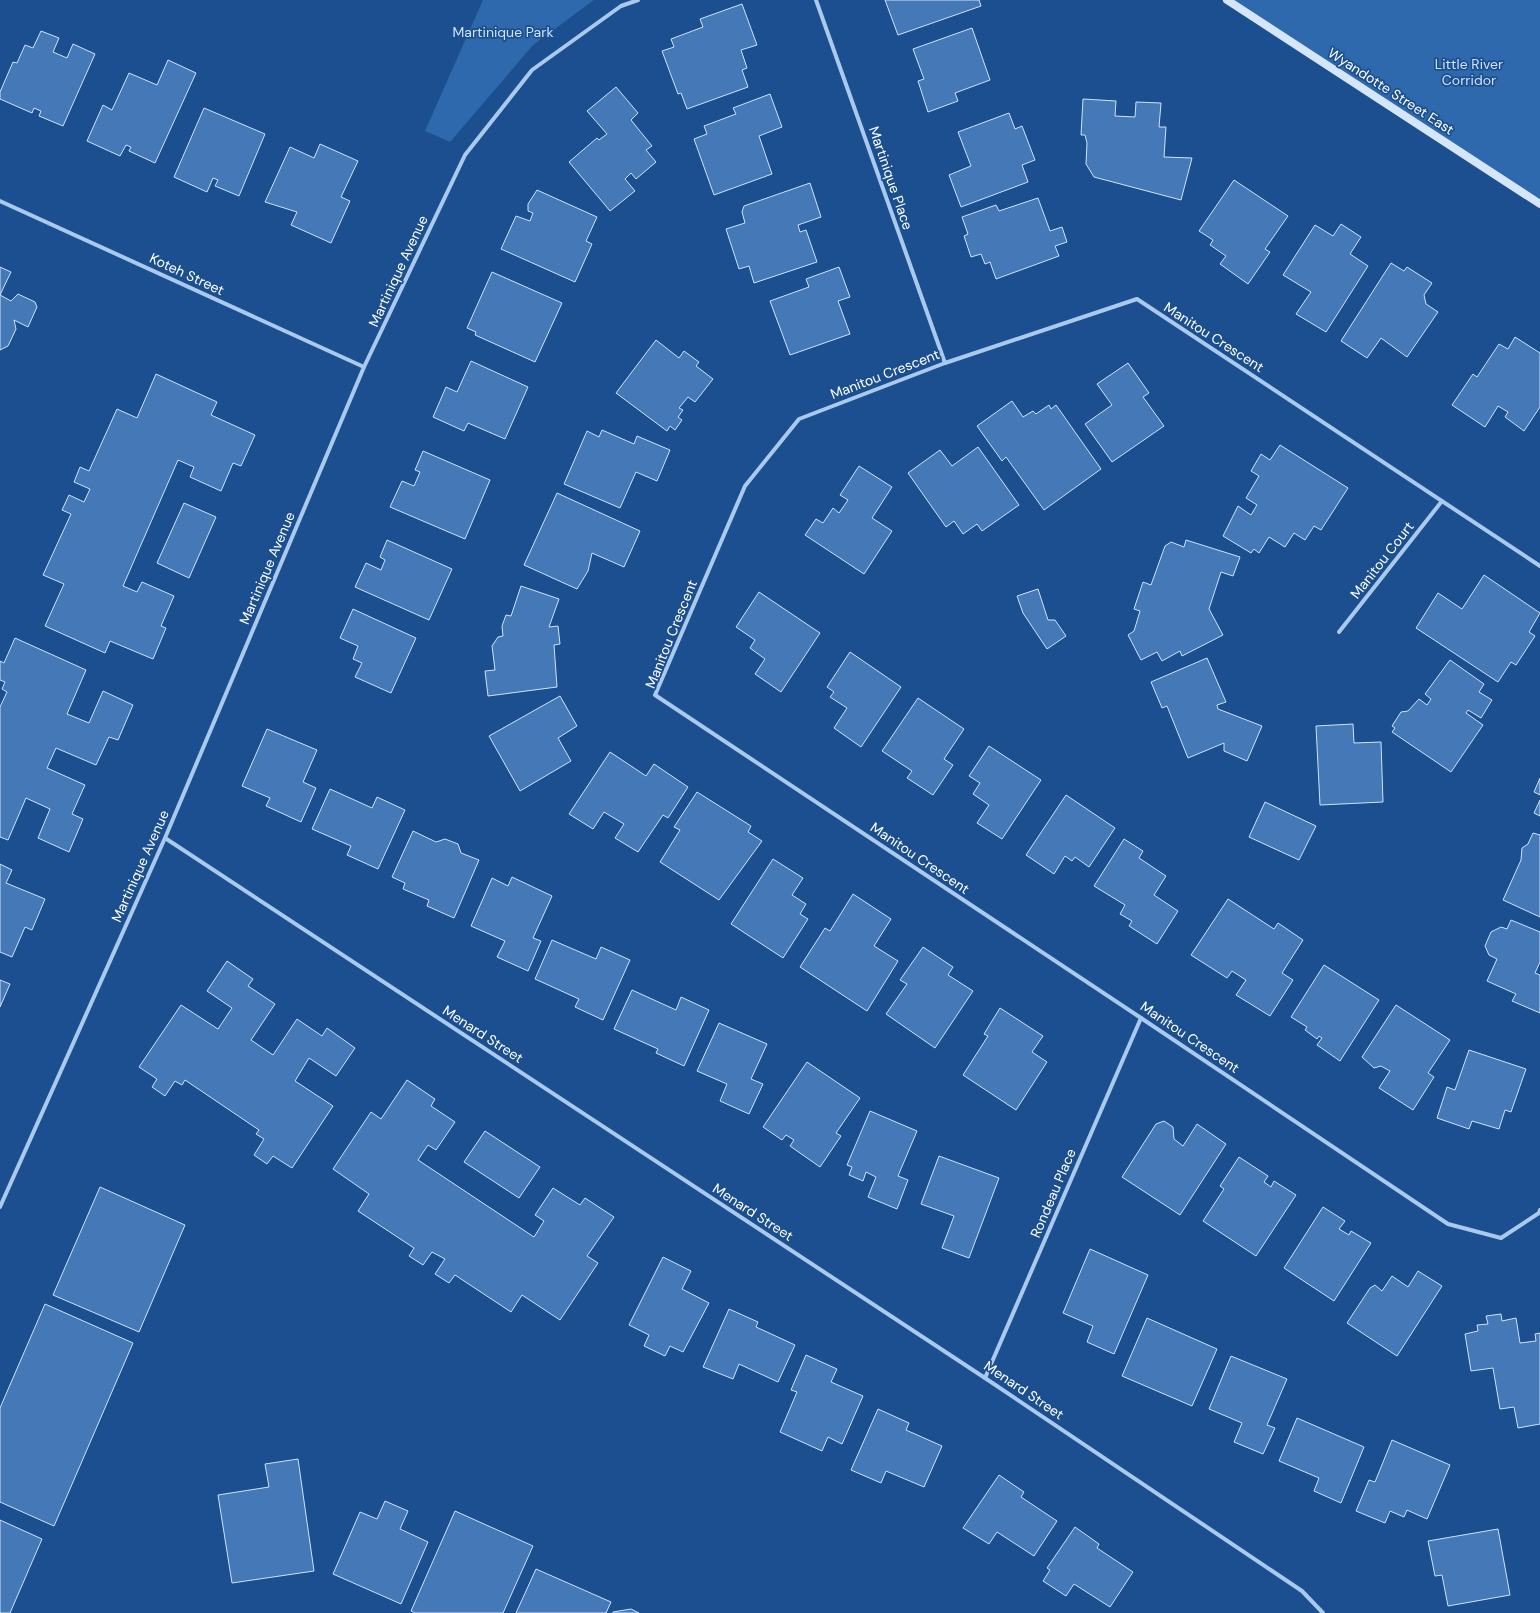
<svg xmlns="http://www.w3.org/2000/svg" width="1540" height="1613" viewBox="0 0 1540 1613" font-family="'DM Sans',sans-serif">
  <rect width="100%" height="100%" fill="#1b4f8f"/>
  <g fill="#2e69ad">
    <polygon points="483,0 594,0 533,45 450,142 425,131"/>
    <polygon points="1227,0 1540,0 1540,204"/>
  </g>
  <g fill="#4478b7" stroke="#cfe3fa">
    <polygon points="885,0 979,0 981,6 898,35"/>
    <polygon points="742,4 757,45 741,50 747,68 742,70 748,87 687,109 681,93 678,94 662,51 674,47 671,39 703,27 700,19"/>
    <polygon points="972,28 990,80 955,93 958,101 928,112 918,81 924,79 913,49"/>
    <polygon points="41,31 59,38 53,52 67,58 73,44 95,54 63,126 39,116 41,111 34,108 32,113 0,99 0,92 13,62 17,63 25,45 33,48"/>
    <polygon points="168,60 196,73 155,163 129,151 131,147 126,145 120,156 87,141 103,105 112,110 129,73 157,85"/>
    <polygon points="616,87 638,113 631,120 652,146 646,150 656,162 636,179 631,173 625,179 635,191 610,211 569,162 597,138 599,140 607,134 587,111"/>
    <polygon points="770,94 782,127 759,136 772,174 714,195 694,139 707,134 704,126 736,114 733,108"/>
    <polygon points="1083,99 1116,101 1115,116 1135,117 1136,102 1161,103 1159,127 1166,127 1164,157 1192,158 1181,200 1094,177 1086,164 1087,143 1085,135 1081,135"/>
    <polygon points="204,108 265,134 239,196 215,186 218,180 213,178 207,192 174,177"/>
    <polygon points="1009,113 1015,129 1022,126 1035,160 1022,165 1028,182 961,207 949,175 971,166 958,132"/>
    <polygon points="320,144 358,161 341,197 350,201 331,243 291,225 297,212 265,202 290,147 314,158"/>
    <polygon points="1234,180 1288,216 1265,249 1270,252 1248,284 1220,264 1226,256 1210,245 1213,240 1199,231"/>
    <polygon points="810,183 821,217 798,225 800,232 806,230 817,262 754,283 749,266 739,269 726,229 745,223 742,212 744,206"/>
    <polygon points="537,190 597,217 586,241 592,244 575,282 501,249 516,216 530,221 533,213 528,211 528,204"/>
    <polygon points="1038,198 1050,231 1062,227 1067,242 1055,246 1059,256 996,279 990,262 985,264 981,254 971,257 964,236 968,234 962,217 996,205 999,211"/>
    <polygon points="1341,224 1361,237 1350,254 1368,266 1326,332 1296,314 1311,292 1283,275 1315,225 1333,236"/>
    <polygon points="1391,263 1404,271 1407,267 1432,283 1424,295 1426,304 1438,312 1407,357 1381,338 1367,358 1341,341"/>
    <polygon points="0,267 11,272 0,295 11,301 18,294 35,302 37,307 28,327 14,320 16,329 8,346 0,350"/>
    <polygon points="839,267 850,297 838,301 850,334 790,355 770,301 809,287 806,279"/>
    <polygon points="492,272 562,303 535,362 475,335 476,332 467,328"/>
    <polygon points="1515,337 1540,353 1540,407 1524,431 1505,417 1508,412 1498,406 1485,427 1452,405 1473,374 1477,377 1499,344 1508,349"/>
    <polygon points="656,340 679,358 684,351 699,362 696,366 713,379 695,402 688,397 679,408 683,410 678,417 682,420 675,430 670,426 667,431 616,393"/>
    <polygon points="471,361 528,387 505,439 468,423 464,431 433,417 446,387 457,392"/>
    <polygon points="1128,363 1149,393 1143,397 1164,426 1112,462 1085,424 1112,405 1097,384"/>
    <polygon points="156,374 217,402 211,415 255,435 241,466 233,463 221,491 190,477 194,467 178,460 123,586 137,592 142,582 174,596 161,626 166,628 153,659 110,641 105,653 45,626 64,584 43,575 71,514 62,510 69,495 84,502 90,489 74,482 80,467 89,471 117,409 137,418"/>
    <polygon points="1012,401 1023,417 1033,411 1036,414 1049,405 1051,409 1056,405 1101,469 1044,510 1006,457 1002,461 977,426"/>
    <polygon points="602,430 634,444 637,436 670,450 657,481 636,472 620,508 564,484 587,431 599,437"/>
    <polygon points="1280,445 1348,488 1321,530 1314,526 1305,540 1294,533 1285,547 1269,537 1259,553 1254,549 1251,553 1223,536 1238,506 1251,515 1257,505 1246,498 1259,476 1251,471 1261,454 1270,460"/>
    <polygon points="978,447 1019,505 982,531 977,524 963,534 954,521 946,527 908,473 940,450 952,466"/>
    <polygon points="423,451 490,480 465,539 390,507 402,481 414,486 420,472 415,470"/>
    <polygon points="859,466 892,487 872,518 892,531 864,574 805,535 816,519 823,523 833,508 839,513 848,500 840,495"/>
    <polygon points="557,493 640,531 624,567 592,553 588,571 577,589 524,565"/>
    <polygon points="184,503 216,517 189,578 157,563"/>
    <polygon points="387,540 452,569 429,620 355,587 366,563 381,570 385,560 380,557"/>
    <polygon points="1186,540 1240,557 1233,576 1221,572 1209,609 1223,635 1182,656 1180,651 1162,661 1157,652 1141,660 1128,635 1134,631 1140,611 1134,609 1143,582 1151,585 1165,546 1171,542 1184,547"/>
    <polygon points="1484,575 1540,613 1529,632 1535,636 1516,665 1511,662 1498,682 1416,628 1438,593 1462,609"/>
    <polygon points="521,586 559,599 549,627 558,626 560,644 554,645 557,687 488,696 485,671 495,670 492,646 498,637 503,636 502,626 506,615 511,616"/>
    <polygon points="1038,589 1048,620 1055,620 1066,636 1047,649 1023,613 1017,596"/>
    <polygon points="759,592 820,633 781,692 755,674 765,659 750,648 755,640 736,627"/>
    <polygon points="353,609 416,638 391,693 355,677 362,663 353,659 358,646 340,638"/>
    <polygon points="15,638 86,670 67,714 89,723 103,691 133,705 118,740 109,737 96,765 56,748 47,768 85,785 72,814 83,819 69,852 38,838 50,809 26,798 8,840 0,837 0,707 7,692 2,689 5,682 0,680 0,661 4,663"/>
    <polygon points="850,652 901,687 861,747 834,728 847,708 830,697 834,692 827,687"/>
    <polygon points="1207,658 1226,702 1217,705 1218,709 1262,726 1247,761 1224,751 1224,743 1188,758 1167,706 1162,708 1151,682"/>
    <polygon points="1450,660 1484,684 1479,692 1492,700 1481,718 1468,710 1466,713 1483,725 1451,772 1392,732 1395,728 1392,726 1401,712 1408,711 1419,699 1427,705 1431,699 1425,694"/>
    <polygon points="560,696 577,726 558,738 571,761 520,791 489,736"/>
    <polygon points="918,698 964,729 944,759 953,765 933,795 907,778 912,771 882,751"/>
    <polygon points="1353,724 1354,743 1381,742 1383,802 1320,805 1316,726"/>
    <polygon points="267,729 317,750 303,782 316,788 301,822 266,806 270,798 242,786"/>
    <polygon points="989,746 1041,780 1002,839 977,823 989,805 973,794 980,783 969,776"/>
    <polygon points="610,752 646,776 654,764 688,787 668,818 663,815 638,852 615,838 624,824 604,812 593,829 569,814"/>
    <polygon points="1540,778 1540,795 1534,792"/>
    <polygon points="330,789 372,808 377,797 405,810 378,869 347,855 351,846 312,829"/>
    <polygon points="697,792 751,826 748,832 762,841 719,900 660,862 680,830 674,827"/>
    <polygon points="1066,795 1115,828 1089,867 1075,857 1072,861 1065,856 1054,874 1026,855"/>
    <polygon points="1540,800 1540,816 1534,813"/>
    <polygon points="1265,802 1316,826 1299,860 1249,837"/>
    <polygon points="413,831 436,842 445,839 458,844 461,853 479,860 454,918 427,906 429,900 403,889 405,883 392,877"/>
    <polygon points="1533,833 1540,835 1540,917 1503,900 1521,860 1522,848 1528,844"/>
    <polygon points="1124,839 1143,851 1139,858 1166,876 1154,895 1178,911 1157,944 1129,926 1132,921 1120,914 1125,905 1094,886"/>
    <polygon points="773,859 803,878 792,895 806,904 800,914 808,919 783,958 731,924"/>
    <polygon points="0,864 12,870 6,883 45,899 32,930 25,927 12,957 0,952"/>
    <polygon points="512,877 552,896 533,938 541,941 528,971 497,957 505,941 471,926 492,878 508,886"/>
    <polygon points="853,894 891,919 874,946 898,961 867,1011 800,967 825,928 830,931"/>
    <polygon points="1228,899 1274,929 1278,923 1303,940 1282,973 1293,980 1270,1016 1236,995 1246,980 1232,971 1227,978 1191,955"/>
    <polygon points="1511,920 1540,932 1540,962 1535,973 1540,975 1540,1013 1512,1001 1516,994 1487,981 1497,959 1489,955 1485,946 1491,932 1501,927 1507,929"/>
    <polygon points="552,940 596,959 601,947 630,960 603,1020 575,1007 579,999 535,979"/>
    <polygon points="923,947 953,967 948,975 973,991 935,1048 886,1014 907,984 900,980"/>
    <polygon points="227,961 253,979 248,986 275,1004 251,1040 273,1055 297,1019 322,1036 327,1028 355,1048 336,1076 309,1058 295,1081 333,1106 292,1168 273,1156 267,1164 254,1155 264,1139 256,1134 259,1130 185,1080 182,1085 175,1081 165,1096 152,1087 157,1079 139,1067 181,1005 218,1029 232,1008 207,991"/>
    <polygon points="1324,965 1379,1000 1340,1061 1317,1045 1322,1038 1319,1036 1317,1039 1305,1030 1307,1027 1291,1017"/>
    <polygon points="0,980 10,984 0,1007"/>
    <polygon points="632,990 676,1010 681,997 709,1010 684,1066 656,1053 658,1049 614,1029"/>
    <polygon points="1396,1005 1450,1040 1428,1073 1434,1077 1413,1110 1379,1088 1390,1071 1381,1066 1374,1068 1362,1057"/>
    <polygon points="1000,1008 1043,1036 1032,1052 1047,1062 1016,1110 963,1075 988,1036 984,1034"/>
    <polygon points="719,1023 767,1044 751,1079 763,1084 749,1114 720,1101 727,1084 697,1071"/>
    <polygon points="1469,1050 1526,1069 1511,1112 1505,1110 1499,1129 1472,1121 1469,1129 1437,1118 1447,1087 1455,1090"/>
    <polygon points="807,1062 860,1098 836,1133 841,1136 820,1167 790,1146 794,1140 786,1135 782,1140 763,1127"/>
    <polygon points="407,1080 435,1099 431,1106 455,1122 436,1150 428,1145 418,1160 534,1237 544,1221 535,1215 553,1188 580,1205 585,1198 614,1217 587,1256 598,1263 560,1320 522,1295 511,1312 455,1275 449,1283 435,1274 445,1259 432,1252 423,1265 409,1256 414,1248 358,1211 369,1194 333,1169 371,1112 381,1119"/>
    <polygon points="870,1111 917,1131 898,1176 908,1180 897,1209 868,1197 876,1177 866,1172 863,1181 849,1175 852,1167 847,1165"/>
    <polygon points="1164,1121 1173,1127 1174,1139 1183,1146 1197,1124 1226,1144 1180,1215 1122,1177 1156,1124"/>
    <polygon points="485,1131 540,1167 519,1198 464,1162"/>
    <polygon points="939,1156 999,1178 969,1258 942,1248 954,1216 921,1204"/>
    <polygon points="1239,1157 1268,1176 1264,1182 1271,1187 1274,1181 1296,1195 1256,1256 1203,1221 1224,1189 1220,1186"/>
    <polygon points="100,1187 185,1225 139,1332 53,1295"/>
    <polygon points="1323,1207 1345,1221 1339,1229 1349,1235 1351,1231 1371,1243 1334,1301 1284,1268"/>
    <polygon points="1090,1249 1148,1275 1114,1354 1087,1342 1093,1326 1063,1313"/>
    <polygon points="663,1257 691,1271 682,1289 709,1303 683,1352 670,1346 665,1356 644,1346 649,1335 629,1325"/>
    <polygon points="1418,1271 1442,1286 1397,1356 1347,1323 1370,1288 1375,1285 1382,1291 1392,1276 1408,1287"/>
    <polygon points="45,1304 133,1343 54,1526 0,1502 0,1408"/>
    <polygon points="729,1309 758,1322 756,1327 795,1345 778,1382 739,1364 733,1379 703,1367"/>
    <polygon points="1501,1314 1502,1321 1516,1318 1520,1343 1536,1341 1535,1334 1540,1333 1540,1424 1518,1428 1514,1407 1500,1409 1493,1368 1471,1371 1465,1334 1478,1331 1477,1325 1488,1324 1486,1316"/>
    <polygon points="1147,1318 1217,1349 1192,1406 1122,1376"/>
    <polygon points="806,1355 837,1369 831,1382 863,1396 842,1444 828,1437 822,1451 780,1432 797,1392 791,1390"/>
    <polygon points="1231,1356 1287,1379 1267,1425 1275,1428 1263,1454 1234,1442 1242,1423 1209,1409"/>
    <polygon points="878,1409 909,1423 906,1430 942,1446 924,1487 886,1471 881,1483 851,1470"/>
    <polygon points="1297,1418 1364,1447 1341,1503 1314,1491 1319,1478 1279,1461"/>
    <polygon points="1392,1440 1450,1465 1427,1519 1407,1510 1404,1517 1390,1511 1385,1523 1356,1511 1369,1480 1375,1482"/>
    <polygon points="298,1459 314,1571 232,1583 218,1495 269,1487 265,1464"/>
    <polygon points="999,1475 1024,1492 1021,1497 1057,1521 1034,1556 997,1532 989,1544 963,1528"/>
    <polygon points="385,1501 408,1511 400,1529 428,1542 401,1604 333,1574 360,1512 377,1519"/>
    <polygon points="455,1511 533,1546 503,1613 415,1613 411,1611"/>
    <polygon points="0,1520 42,1539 10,1613 0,1613"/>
    <polygon points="1075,1527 1099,1544 1097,1548 1133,1572 1110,1607 1074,1584 1066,1596 1043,1581 1050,1570 1047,1568"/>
    <polygon points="1498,1529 1510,1595 1448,1606 1442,1575 1435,1576 1428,1541"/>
    <polygon points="536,1569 611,1602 606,1613 516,1613"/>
    <polygon points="631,1609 639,1613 613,1613 613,1612"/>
  </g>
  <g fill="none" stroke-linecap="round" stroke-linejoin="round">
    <g stroke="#a9c9ee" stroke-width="4">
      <polyline points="816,0 945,363"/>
      <polyline points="0,201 364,367"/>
      <polyline points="1540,566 1137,299 945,363 799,419 745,486 655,695 1141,1018 1448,1224 1501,1238 1539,1213 1540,1210"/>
      <polyline points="1339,632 1442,501"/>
      <polyline points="165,838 985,1378 1302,1591 1323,1613"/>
      <polyline points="0,1207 165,838 364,367 465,155 532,70 621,6 638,0"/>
      <polyline points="985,1378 1141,1018"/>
    </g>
    <polyline stroke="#d6e6fa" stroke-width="8" points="1227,0 1540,204"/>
  </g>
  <g text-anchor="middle" stroke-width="3.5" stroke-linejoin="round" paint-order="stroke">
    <g font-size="14" fill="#cfe3fa" stroke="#1b4f8f">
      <text x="503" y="37">Martinique Park</text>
      <text x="1469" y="69">Little River<tspan x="1469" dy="16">Corridor</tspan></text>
    </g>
    <g font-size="14" fill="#fff" stroke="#1b4f8f">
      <text transform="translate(1391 91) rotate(33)" y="5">Wyandotte Street East</text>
      <text transform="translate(891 178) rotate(71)" y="5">Martinique Place</text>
      <text transform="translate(398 271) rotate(-65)" y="5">Martinique Avenue</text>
      <text transform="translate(187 274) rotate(25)" y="5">Koteh Street</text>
      <text transform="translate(1214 337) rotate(33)" y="5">Manitou Crescent</text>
      <text transform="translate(885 374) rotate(-21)" y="5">Manitou Crescent</text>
      <text transform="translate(1382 560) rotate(-52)" y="5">Manitou Court</text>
      <text transform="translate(267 568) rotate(-67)" y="5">Martinique Avenue</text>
      <text transform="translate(671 634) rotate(-68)" y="5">Manitou Crescent</text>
      <text transform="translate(920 858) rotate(34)" y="5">Manitou Crescent</text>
      <text transform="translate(140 866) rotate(-66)" y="5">Martinique Avenue</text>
      <text transform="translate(483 1034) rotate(33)" y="5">Menard Street</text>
      <text transform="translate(1190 1037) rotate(34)" y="5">Manitou Crescent</text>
      <text transform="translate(1053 1193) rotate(-67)" y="5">Rondeau Place</text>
      <text transform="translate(753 1212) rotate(33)" y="5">Menard Street</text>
      <text transform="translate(1024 1390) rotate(34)" y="5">Menard Street</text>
    </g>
  </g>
</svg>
